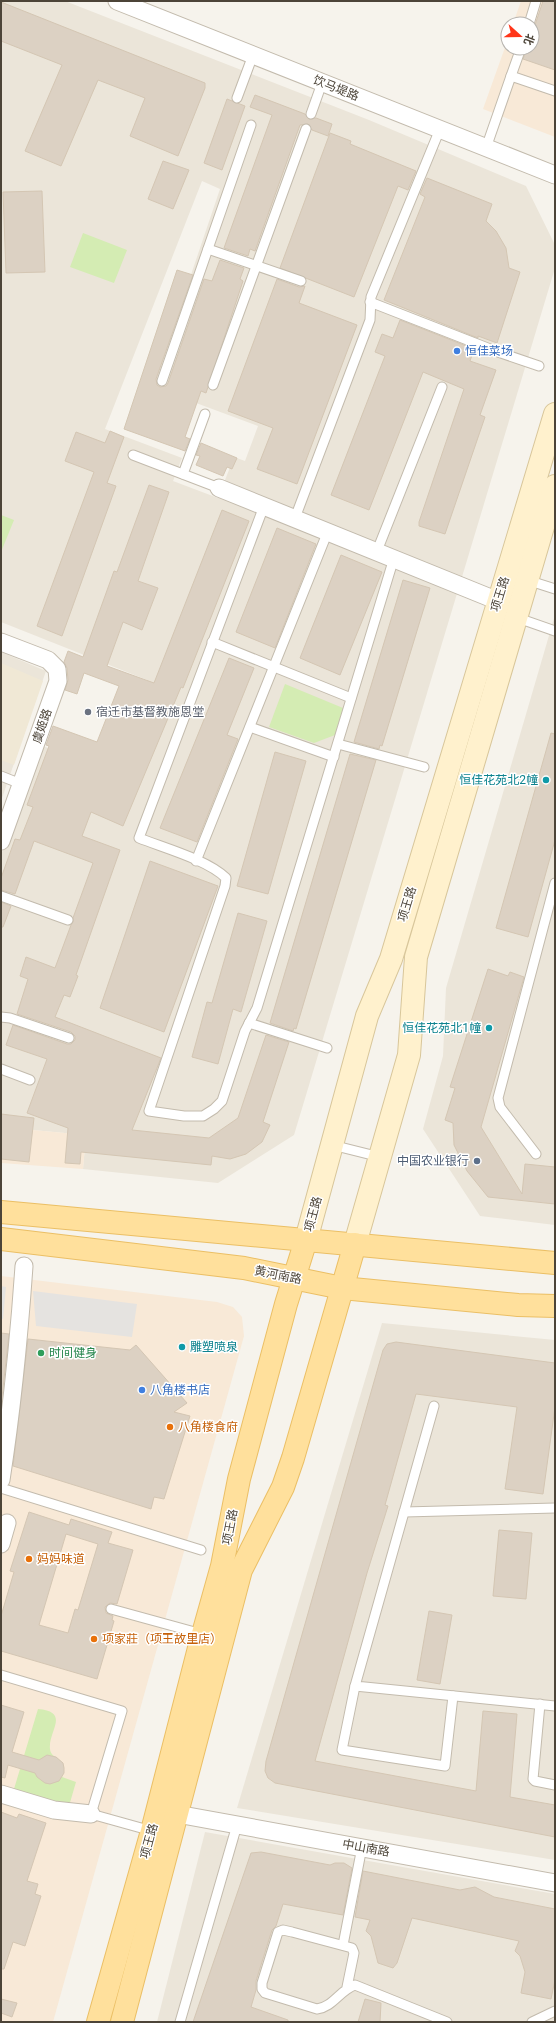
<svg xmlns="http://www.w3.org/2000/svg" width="556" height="2023" viewBox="0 0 556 2023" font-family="Roboto,'Noto Sans SC',sans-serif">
  <rect width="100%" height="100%" fill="#f6f3ec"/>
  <g fill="#ebe5d9" fill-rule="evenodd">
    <path d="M1,1H65L369,120L526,186L555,245V268L294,1135L218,1183L83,1169L86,1135L1,1127V855L40,745L112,772L147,680L1,622ZM202,181L220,189L153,387L258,426L245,461L234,457L218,498L173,481L182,458L105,429Z"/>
    <polygon points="555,615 555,1225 480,1216 423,1129 443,1056 446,988"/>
    <polygon points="1,652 46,671 1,801"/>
    <polygon points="382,1323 555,1340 555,1860 237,1808"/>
    <polygon points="205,1832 555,1894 555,2022 157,2022"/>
  </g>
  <g fill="#f8e9d7">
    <polygon points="521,1 555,1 555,137 483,109 508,39 508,48 532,48 532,24 513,24"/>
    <polygon points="1,1127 86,1135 83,1169 1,1163"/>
    <polygon points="1,1276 217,1302 233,1307 242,1317 244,1336 53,2022 1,2022"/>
  </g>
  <polygon fill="#f0e8d5" points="1,663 43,681 14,765 1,760"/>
  <g fill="#d4ecb3">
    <polygon points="83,233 127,250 114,283 70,267"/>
    <polygon points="1,515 14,520 1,552"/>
    <polygon points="285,684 343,708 335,735 314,743 269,727"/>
    <path d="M38,1709C71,1712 48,1731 50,1749C51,1761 70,1757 62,1777L76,1782L69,1806L14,1789Z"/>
  </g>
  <g fill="#e5e3e0">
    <polygon points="1,1286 6,1287 3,1319 1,1318"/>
    <polygon points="33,1291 137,1304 132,1337 36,1326"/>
  </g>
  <g fill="#dcd1c3" stroke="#d4c6b3" fill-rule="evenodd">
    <polygon points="543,1 555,1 555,70 523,59 527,48 532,48 532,34"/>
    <polygon points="1,2 205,83 205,88 178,156 130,136 145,98 98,80 61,166 25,151 62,65 1,41"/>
    <polygon points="255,95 305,114 309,119 316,118 332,124 328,136 312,130 308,124 300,125 255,251 250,249 248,256 224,248 272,115 250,107"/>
    <polygon points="227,99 245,106 222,170 204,163"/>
    <polygon points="330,133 351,141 350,144 416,171 408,190 398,186 354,297 280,268"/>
    <polygon points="163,161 189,170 173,209 148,199"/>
    <polygon points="427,178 492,204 486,221 496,231 506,248 509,268 520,272 497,343 478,336 478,338 384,300 425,197 420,194"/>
    <polygon points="42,191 45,272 6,273 3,192"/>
    <polygon points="220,260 244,268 240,279 243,281 206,393 201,391 185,437 190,439 185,451 124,429 177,270 193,275 156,379 157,385 160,387 166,386 168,383 204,279 212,281"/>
    <polygon points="277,279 299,287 305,286 299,303 357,325 297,484 257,469 273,428 228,411"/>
    <polygon points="400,320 474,349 470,361 496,370 480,415 485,417 445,534 419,526 419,522 464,389 423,372 369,510 331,495 385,356 375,352 382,334 393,338"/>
    <polygon points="110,431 124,437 107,483 116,486 62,636 37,626 94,472 65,461 76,432 105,443"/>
    <polygon points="201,443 237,458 232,469 227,467 223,476 196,465 200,456 196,455"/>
    <polygon points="149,485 169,492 138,581 158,588 142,630 123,622 107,666 154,683 222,510 249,521 183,688 181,687 123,826 91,812 82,836 120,850 76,975 78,976 70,997 64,995 55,1017 161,1058 132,1130 209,1138 238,1118 266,1035 289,1042 263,1122 270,1125 262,1142 246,1154 230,1159 212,1156 211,1165 81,1152 80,1164 65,1163 68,1128 27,1113 47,1059 6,1045 13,1025 67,1044 71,1044 75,1040 75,1036 71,1032 17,1014 28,979 20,976 26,957 55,968 71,925 73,922 73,918 93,863 34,841 15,894 1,890 1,878 15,839 20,840 33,807 27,805 49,746 46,745 53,726 97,742 119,686 84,673 77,694 65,690 68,680 67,668 64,662 68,651 83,657 114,571 117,572"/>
    <polygon points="277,528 316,544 275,648 236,632"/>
    <polygon points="341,555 382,572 340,675 300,658"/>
    <polygon points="403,580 430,588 382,746 380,745 379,749 354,742"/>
    <polygon points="229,658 254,668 227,735 238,739 197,842 160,828"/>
    <polygon points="551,733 555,734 555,840 528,937 496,928"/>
    <polygon points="275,752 306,761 268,894 237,886"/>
    <polygon points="350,754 376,760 296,1029 294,1028 293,1031 270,1023"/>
    <polygon points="150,861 218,886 164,1032 100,1008"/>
    <polygon points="1,902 11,906 3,927 1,927"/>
    <polygon points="238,913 267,921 241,1012 233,1009 218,1064 192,1057 207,1002 212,1003"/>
    <polygon points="488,969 508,976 510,972 524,977 481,1127 522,1194 525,1164 555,1167 555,1204 488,1197 467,1171 454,1145 453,1123 445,1120 455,1088 450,1087"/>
    <polygon points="1,1114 34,1118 29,1162 1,1159"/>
    <polygon points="1,1333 9,1334 1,1406"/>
    <polygon points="28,1339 130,1350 136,1345 187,1403 174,1412 190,1416 164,1499 154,1497 151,1509 13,1466"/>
    <polygon points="396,1342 555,1363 555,1407 543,1494 505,1489 517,1407 416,1394 385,1505 388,1506 367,1573 315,1761 476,1791 483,1711 517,1714 510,1797 555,1805 555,1837 275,1783 268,1778 265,1771 266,1761 383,1350 387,1344"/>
    <path d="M29,1512L69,1525L71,1519L112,1532L108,1543L133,1550L117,1604L110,1603L105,1607L106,1613L113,1616L112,1620L114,1621L97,1679L1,1651V1616L14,1572L10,1571ZM66,1534L98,1544L78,1610L75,1609L68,1633L39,1625Z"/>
    <polygon points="499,1530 532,1533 526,1599 493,1596"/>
    <polygon points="429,1611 452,1615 440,1684 417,1680"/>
    <polygon points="1,1705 24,1712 12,1752 39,1760 47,1755 56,1757 63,1763 64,1768 64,1773 59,1781 50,1784 45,1783 37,1777 35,1773 8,1765 5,1778 1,1777"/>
    <polygon points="1,1812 17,1818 19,1814 46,1823 27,1881 38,1884 35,1894 41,1896 25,1946 13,1942 4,1969 1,1969"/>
    <polygon points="261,1852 330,1865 335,1863 344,1863 352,1868 343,1915 283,1904 276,1926 272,1930 256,1981 256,1990 251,2007 288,2020 288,2022 193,2022 251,1853"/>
    <polygon points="363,1871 460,1890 475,1887 494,1897 555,1909 555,1980 551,1999 521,1993 525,1972 520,1956 515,1951 519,1941 412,1918 397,1963 393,1968 378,1963 371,1936 366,1931 370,1920 355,1917"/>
    <polygon points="1,1999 17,2003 12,2017 1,2013"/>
    <polygon points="365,1999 381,2003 380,2022 358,2022"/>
  </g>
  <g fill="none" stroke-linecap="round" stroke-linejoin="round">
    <g stroke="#c3bbad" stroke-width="11">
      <g id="lane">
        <polyline points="529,24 536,1"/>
        <polyline points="511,76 521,48"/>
        <polyline points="237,98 253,55"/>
        <polyline points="311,114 322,83"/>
        <polyline points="486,148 511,76 555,91"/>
        <polyline points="208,249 301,281"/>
        <polyline points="370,302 498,352 539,366"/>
        <polyline points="162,381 251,125"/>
        <polyline points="213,385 306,129"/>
        <polyline points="133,455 219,488"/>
        <polyline points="183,474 205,414"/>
        <path d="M264,506L139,838C164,848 208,860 226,878L225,886L149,1111L184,1116H203L214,1109L222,1101L245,1031L257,1008L394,558"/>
        <polyline points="295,518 370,320 371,297 440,129"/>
        <polyline points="377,551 442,387"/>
        <polyline points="527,580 555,589"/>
        <polyline points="515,617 555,631"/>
        <polyline points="212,642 351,698"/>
        <polyline points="250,727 334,757"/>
        <polyline points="338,744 424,767"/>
        <polyline points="1,776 21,784"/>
        <polyline points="196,861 328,531"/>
        <polyline points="1,896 68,920"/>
        <polyline points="1,1017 10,1018 69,1038"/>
        <polyline points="249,1023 327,1048"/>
        <polyline points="1,1069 30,1080"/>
        <polyline points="332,1145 380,1157"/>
        <polyline points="536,1154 500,1107 498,1098 555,883"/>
        <polyline points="434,1406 355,1686 555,1706"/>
        <polyline points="1,1488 201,1550"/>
        <polyline points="404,1512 555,1508"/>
        <polyline points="111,1609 202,1634"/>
        <polyline points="1,1675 122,1711 91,1814 152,1831"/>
        <polyline points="355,1686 342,1750 445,1766 453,1696"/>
        <polyline points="540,1704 533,1779 535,1781 555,1785"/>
        <polyline points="343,1945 362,1847"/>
        <path d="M347,1987L354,1953L352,1948L292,1932L283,1930L278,1932L262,1983V1989L265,1993L317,2009C333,2007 340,1990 355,1985L447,2022"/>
        <polyline points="180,2022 237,1825"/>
        <polyline points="532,2022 555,2011"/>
      </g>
    </g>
    <g stroke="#c3bbad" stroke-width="19">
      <g id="street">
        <polyline points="117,1 555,175"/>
        <polyline points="219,488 498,601"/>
        <polyline points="1,642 48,660 57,669 58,681 1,841"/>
        <path d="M1,1480C12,1409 19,1338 24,1266"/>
        <polyline points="1,1544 7,1523"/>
        <polyline points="1,1794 54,1810 91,1814"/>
        <polyline points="177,1814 555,1883"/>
      </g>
    </g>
    <g stroke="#d8c69a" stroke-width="24">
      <g id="secondary">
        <polyline points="306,1240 367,1016 391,959 555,414"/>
        <polyline points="355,1244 409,1055 416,957 555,486"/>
      </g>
    </g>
    <g stroke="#ebbf65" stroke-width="24">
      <g id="primary">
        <polyline points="1,1212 555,1263"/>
        <polyline points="1,1239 244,1268 342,1288 518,1305 555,1306"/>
        <polyline points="98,2022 152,1831 199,1648 222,1566 239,1479 286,1304 306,1240"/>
        <polyline points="122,2022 241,1570 283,1487 293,1458 355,1244"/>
      </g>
    </g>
    <use href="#lane" stroke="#fff" stroke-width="9"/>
    <use href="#street" stroke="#fff" stroke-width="17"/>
    <use href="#secondary" stroke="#fff1cd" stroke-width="22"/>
    <use href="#primary" stroke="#ffe09c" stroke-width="22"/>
  </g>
  <g fill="#3f7fe0" stroke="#fff" stroke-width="1.5">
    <circle cx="457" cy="351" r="4"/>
    <circle cx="142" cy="1390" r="4"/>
  </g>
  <circle fill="#6b7280" stroke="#fff" stroke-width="1.5" cx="88" cy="712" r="4"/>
  <g fill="#0f9aa8" stroke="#fff" stroke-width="1.5">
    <circle cx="546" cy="780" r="4"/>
    <circle cx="489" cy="1028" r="4"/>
    <circle cx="182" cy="1347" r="4"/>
  </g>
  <circle fill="#5c6f8a" stroke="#fff" stroke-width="1.5" cx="477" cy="1161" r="4"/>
  <circle fill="#2e9e5b" stroke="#fff" stroke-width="1.5" cx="41" cy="1353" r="4"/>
  <g fill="#e8710a" stroke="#fff" stroke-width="1.5">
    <circle cx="170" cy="1427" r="4"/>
    <circle cx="29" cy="1559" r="4"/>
    <circle cx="94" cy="1639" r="4"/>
  </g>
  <g text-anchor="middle" stroke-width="3" stroke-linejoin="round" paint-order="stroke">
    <g font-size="12" fill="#4c4438" stroke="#fff">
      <text transform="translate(336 88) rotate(22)" y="4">饮马堤路</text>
      <text transform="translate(500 594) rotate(-73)" y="4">项王路</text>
      <text transform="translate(42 726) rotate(-71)" y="4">虞姬路</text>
      <text transform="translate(407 904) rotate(-73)" y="4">项王路</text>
      <text transform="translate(313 1214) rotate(-75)" y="4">项王路</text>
      <text transform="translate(278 1275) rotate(11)" y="4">黄河南路</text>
      <text transform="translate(230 1527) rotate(-79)" y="4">项王路</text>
      <text transform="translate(149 1841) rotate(-75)" y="4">项王路</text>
      <text transform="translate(366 1848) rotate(10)" y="4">中山南路</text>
    </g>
    <g font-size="12" fill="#366cbe" stroke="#fff" text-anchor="start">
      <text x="465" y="355">恒佳菜场</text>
      <text x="150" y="1394">八角楼书店</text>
    </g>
    <g font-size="12" fill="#5b616d" stroke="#fff" text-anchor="start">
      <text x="96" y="716">宿迁市基督教施恩堂</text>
    </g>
    <g font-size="12" fill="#0d838f" stroke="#fff" text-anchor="end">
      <text x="538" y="784">恒佳花苑北2幢</text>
      <text x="481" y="1032">恒佳花苑北1幢</text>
      <text x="190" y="1351" text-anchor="start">雕塑喷泉</text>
    </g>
    <g font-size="12" fill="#4e5e75" stroke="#fff" text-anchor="end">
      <text x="469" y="1165">中国农业银行</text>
    </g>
    <g font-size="12" fill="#27864d" stroke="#fff" text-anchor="start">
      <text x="49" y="1357">时间健身</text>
    </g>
    <g font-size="12" fill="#c56008" stroke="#fff" text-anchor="start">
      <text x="178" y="1431">八角楼食府</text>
      <text x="37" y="1563">妈妈味道</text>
      <text x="102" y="1643">项家莊（项王故里店）</text>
    </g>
  </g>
  <rect width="556" height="2023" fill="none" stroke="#4c4438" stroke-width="4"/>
  <g transform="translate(520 36) rotate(111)"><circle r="19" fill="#ffffff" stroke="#b7b4af"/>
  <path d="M0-3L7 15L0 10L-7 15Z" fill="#ff361a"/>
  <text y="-6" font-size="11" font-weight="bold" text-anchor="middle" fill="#4c4438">北</text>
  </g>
</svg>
